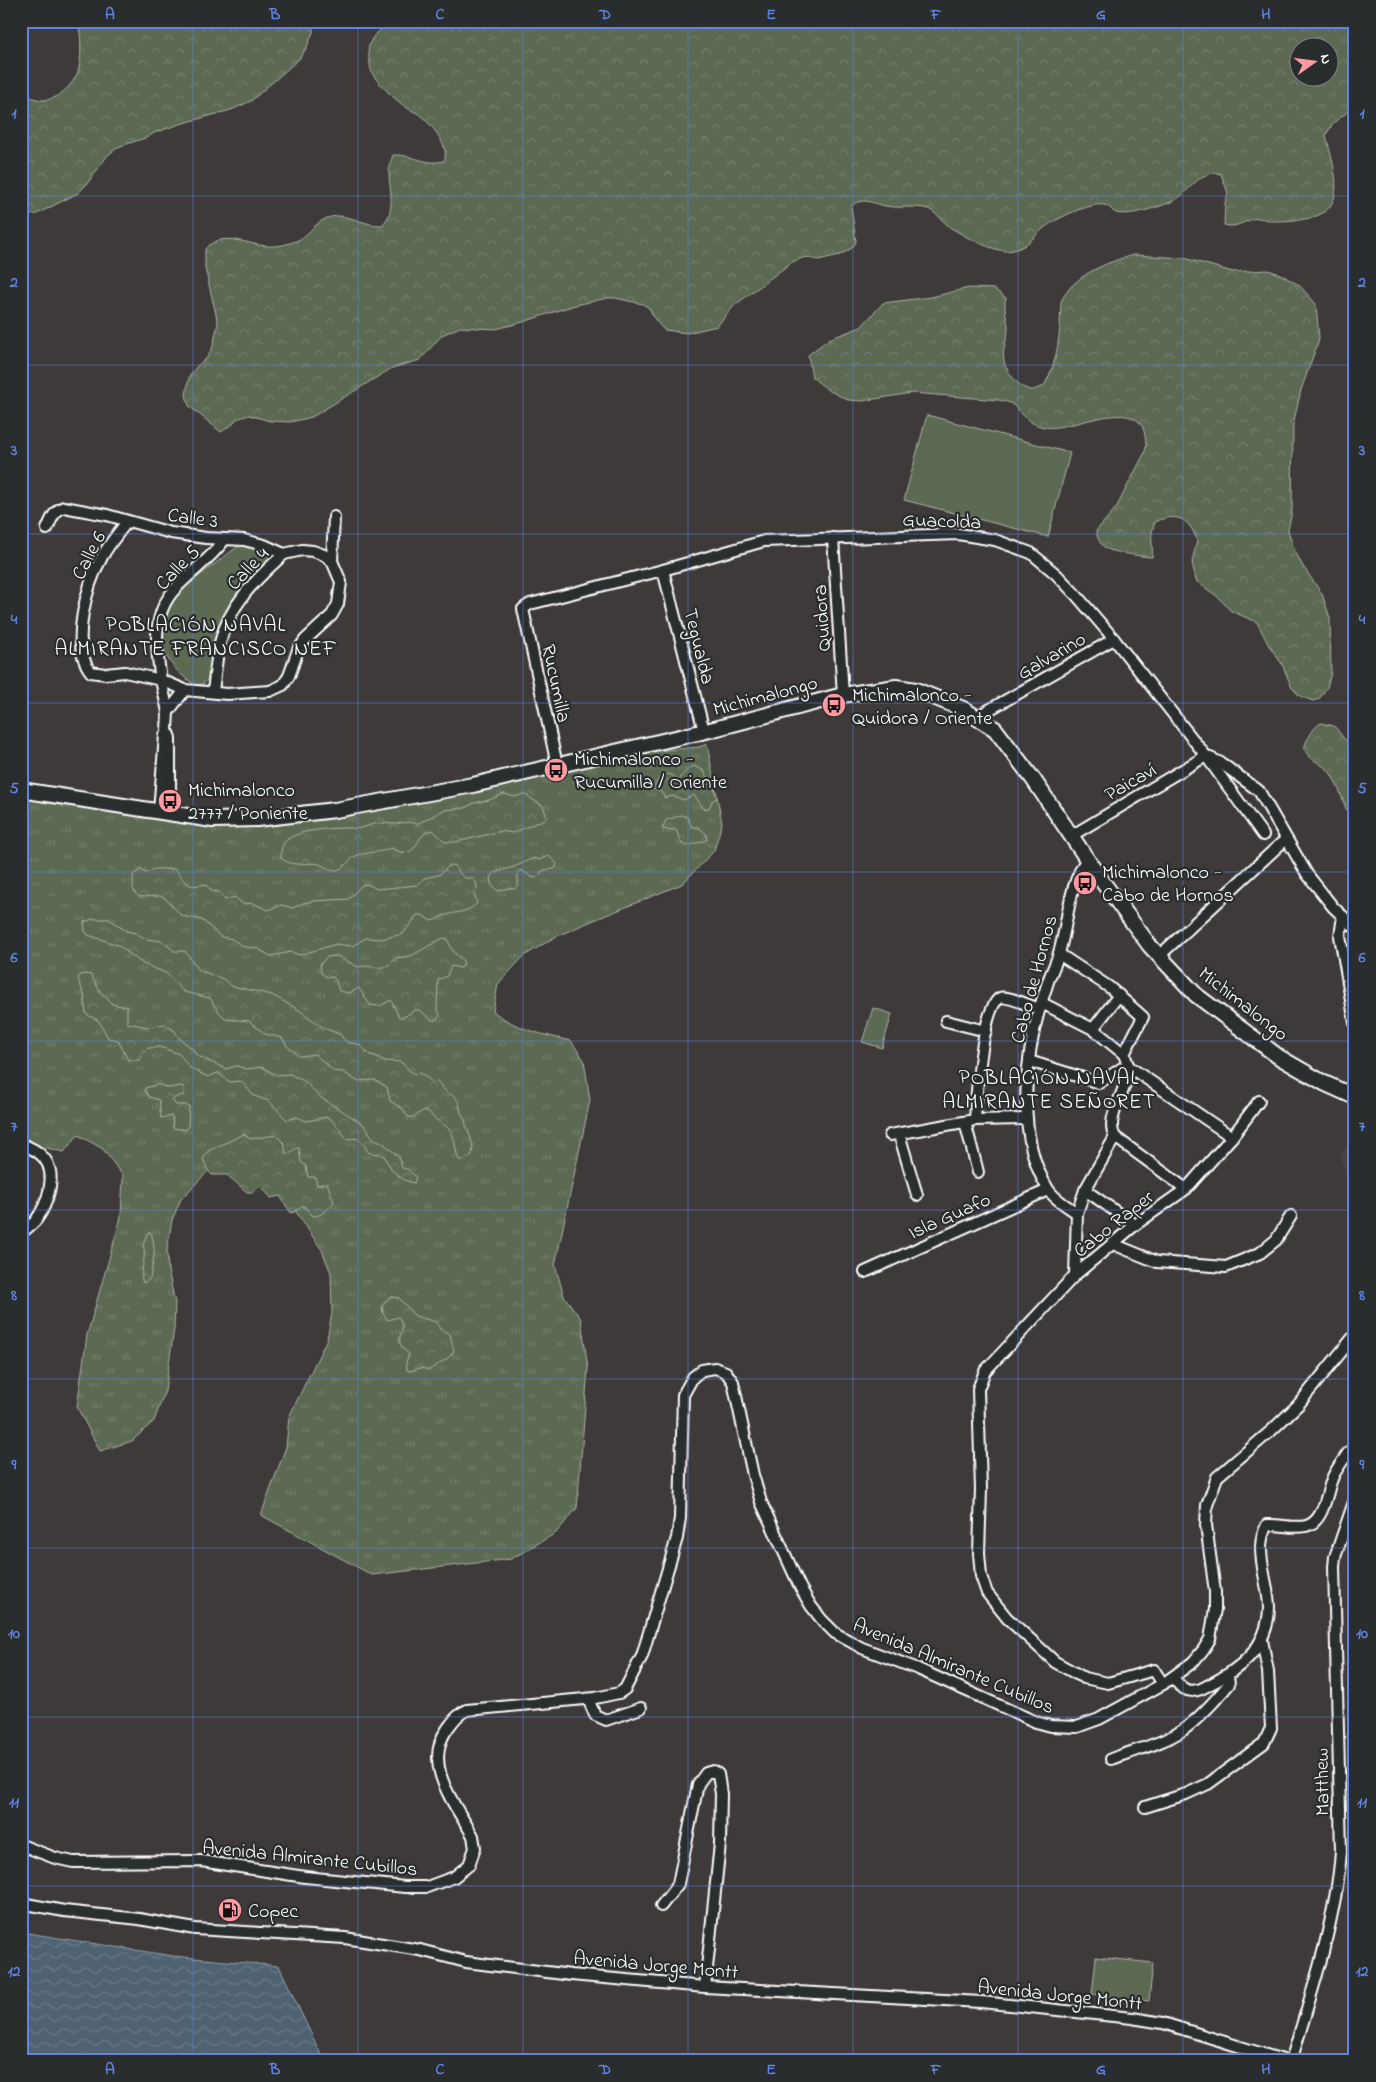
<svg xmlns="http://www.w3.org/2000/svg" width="1376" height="2082" viewBox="0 0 1376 2082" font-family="'Indie Flower',sans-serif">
  <defs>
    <pattern id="grass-tufts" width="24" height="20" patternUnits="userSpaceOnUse" patternTransform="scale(1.25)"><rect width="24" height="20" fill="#5c6a52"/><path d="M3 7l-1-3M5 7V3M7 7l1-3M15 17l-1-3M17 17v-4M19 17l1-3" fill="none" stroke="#74806c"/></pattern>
    <pattern id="forest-crowns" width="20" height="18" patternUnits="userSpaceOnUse" patternTransform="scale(1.25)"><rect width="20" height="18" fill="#5c6a52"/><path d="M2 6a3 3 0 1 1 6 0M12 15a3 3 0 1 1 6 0" fill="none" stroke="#74806c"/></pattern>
    <pattern id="water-waves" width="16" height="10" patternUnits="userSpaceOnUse" patternTransform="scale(1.25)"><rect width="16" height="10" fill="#4f6272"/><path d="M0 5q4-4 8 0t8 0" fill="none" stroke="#697a87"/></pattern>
  </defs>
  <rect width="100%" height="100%" fill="#3e3a3a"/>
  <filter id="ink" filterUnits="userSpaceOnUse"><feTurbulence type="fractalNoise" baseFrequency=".02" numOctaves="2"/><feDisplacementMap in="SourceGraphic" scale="10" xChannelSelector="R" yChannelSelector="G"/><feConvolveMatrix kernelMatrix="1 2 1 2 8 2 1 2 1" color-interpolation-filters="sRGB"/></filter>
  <g filter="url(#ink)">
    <polygon fill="#4c4342" points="1355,1128 1355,1197 1340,1157"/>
    <path fill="url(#grass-tufts)" stroke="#aeb4a8" d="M707,744L722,823L714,851L682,884L587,923L555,937L524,956L498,984L493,1011C515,1029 544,1035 571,1041L584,1060L590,1100L555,1265L564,1296L581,1319L588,1368L577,1508L556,1533L511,1559L372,1575L261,1515L286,1447L289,1417L327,1339L332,1313L331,1273L322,1250L292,1206L255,1175L212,1167L181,1199L172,1220L167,1249L168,1270L175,1303L174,1329L165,1391L154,1421L132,1441L100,1451L77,1407L87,1335L121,1217L123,1176L103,1149L78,1135L64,1152L21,1142V790L213,820L264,818L593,757L699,747Z"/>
    <g fill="url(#forest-crowns)" stroke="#aeb4a8" fill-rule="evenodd">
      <path d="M78,21H313V32L307,47L299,59L251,101L231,110L180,124L154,133L148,137L118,147L107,156L87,184L78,193L37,214L21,216V94C28,96 36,100 44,100C59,100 76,82 79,68C82,54 81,35 78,21Z"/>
      <path d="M397,21H1355V106L1333,123L1326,135C1335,173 1353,217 1295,220C1288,221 1279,221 1272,221C1267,220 1262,218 1257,218C1245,220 1237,229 1224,225L1225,203L1228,193L1221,174C1200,167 1189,195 1171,202C1159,207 1129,217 1116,213C1113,212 1111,208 1107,206C1100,202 1085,208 1078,210C1068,214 1053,221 1044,228C1032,238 1025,250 1007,251C992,251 964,236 951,228C944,223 936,212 928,209C914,205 899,209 886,206C872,204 864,196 851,206L856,242L852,248L840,255L818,260L805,257L792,262L735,305L717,326L687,333L664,330L656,321L649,308L643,304L615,298H607L572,306L523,322L496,329L460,327L442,335L420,360L392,368L312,417L290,422L270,421L249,415L236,419L233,424L221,432L189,406L186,395L189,377L197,366L207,358L213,346L218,323L205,268V249C224,228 251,248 274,246C281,246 297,242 303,237C315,228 319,217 338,216C352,216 367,226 382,225C396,212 390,192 389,175C388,169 391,161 393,155C414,154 424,166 444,161C451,146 429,121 417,113C414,111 410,110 407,108C396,100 381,87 374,76C370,71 370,63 369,57C365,38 381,28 397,21ZM1298,48H1328V78H1298Z"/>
      <path d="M1134,255L1184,258L1233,272L1268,270L1280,274L1299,285L1316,304L1319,339L1301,390L1293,425L1292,511L1288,530L1292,544L1302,565L1322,594L1330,618L1331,673L1327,687L1319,699L1313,701L1300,696L1292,688L1282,664L1268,644L1257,622L1231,611L1218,597L1196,581L1192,562L1197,540C1189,518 1177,513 1156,521C1148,537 1154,540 1152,557C1144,557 1111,552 1105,548C1100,544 1097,537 1096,531L1116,508L1144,454C1147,446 1146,440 1144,431C1134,396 1070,432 1044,427C1028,424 1024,415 1013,405C1010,402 1003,401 999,400L912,393L862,401L848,400L828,390L812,377L808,355L829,339L861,327L883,303L931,297L969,288L994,289L1006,298C1003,308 1007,316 1008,326C1009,338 1001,349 1004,361C1006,372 1021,391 1033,390C1037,389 1041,387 1044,386C1059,359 1060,332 1061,302C1071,276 1109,261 1134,255Z"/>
      <path d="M1321,723L1334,726L1355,752V821L1351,820C1343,804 1341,790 1331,774C1323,761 1294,757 1309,737C1313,731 1314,727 1321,723Z"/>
      <path d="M694,766L704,771C707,781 715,787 717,798L712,801L709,808L704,809L694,795L684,800L673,796L665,798L661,792L653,789C655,783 663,771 671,775C674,776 676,778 678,780L689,768Z"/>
      <path d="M504,794L515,797L524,794L543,806L547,817L543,820L512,833L502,831L456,842H445L434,831L429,830C412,840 419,862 390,848C379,854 367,851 356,856C349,859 345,868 337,870C330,871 325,866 319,864C306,861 294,869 281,858C281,851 281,844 288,839C302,829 334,828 351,828C359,830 366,826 374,824C382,822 387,824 394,824C404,823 408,821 417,824L444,810L465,808L474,803L489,800Z"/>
      <polygon points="682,815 687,817 692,827 698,827 706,834 707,840 687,846 682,844 676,830 662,829 666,820"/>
      <polygon points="549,856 557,864 555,869 544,870 536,878 531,877 522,870 518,873 518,885 515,889 509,888 498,891 492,886 490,878 493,873 514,867 534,858 539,860"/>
      <path d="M450,865L455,866C460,873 462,880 472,878L476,882L477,888L474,893L477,903C469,913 458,911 447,915C441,916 437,920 431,921L422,915H417L403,934L381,939L366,938L352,946L336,944L300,955L291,952L270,956L257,948L244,947L232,939L221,937L202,920L182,916L165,898L160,896L139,897C130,890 134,884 133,874L138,872L140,869L145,873L154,869H175C186,882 186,889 205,884L213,892L218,891L225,900L235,897L243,904L253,903L268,910L282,905L293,908L303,903L313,901L349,899L362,885L367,884L377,889L418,885L424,878L439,875Z"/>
      <path d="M93,919H109L126,931L136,933L146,939L162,941L174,951H185L199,970L223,979L232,986L272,995L299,1010L324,1028L341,1035C345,1044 350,1043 359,1044L370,1055L375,1056L385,1061L401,1062L412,1073L422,1074L432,1082L437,1081L448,1094C463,1096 457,1111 465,1119C465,1130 486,1160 459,1160C455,1152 456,1142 452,1133C446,1123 435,1122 429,1112L424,1110L414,1117H408L402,1108L390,1101L387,1087L375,1080L357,1081L343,1072L333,1071L315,1054L299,1056L287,1046L282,1038L265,1034L249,1021L226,1019L218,1011L210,998L184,992L166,973L143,964L118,945L88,935L85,931L84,922Z"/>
      <path d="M443,938L448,939C449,946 455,956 462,959L464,964L461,968L451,966L447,976L438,980L437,1009L440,1015L436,1020H431L420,1010H415L404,1017H399L391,1000L380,1006L370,1005L359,988L349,993L339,991L336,981L333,977H327L321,973L320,964L327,957L337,956L358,967C374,963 382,975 396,958L411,956Z"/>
      <path d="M85,974L91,975L101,993L106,996L112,1004L127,1007V1023L148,1027L164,1024L174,1030L180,1039L193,1049L196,1055L226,1069L237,1066L247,1069L262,1067L276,1075L290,1074L304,1081L320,1097L363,1124L373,1138L383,1143L399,1157L402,1168L407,1169L416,1177L414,1183L404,1180L392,1170L384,1156L379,1154L369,1153C360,1141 365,1137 347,1139L331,1119L327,1117L306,1121L297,1117L287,1120L269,1101L254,1096L241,1081L230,1082L218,1073L208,1077L190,1068L179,1054L160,1047L149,1048L144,1051L139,1060H128L118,1040L108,1038L99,1021L86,1014L84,995L78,979L80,975Z"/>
      <polygon points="155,1085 161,1085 168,1088 181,1086 184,1087 184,1095 176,1097 172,1100 176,1105 186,1105 189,1107 188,1127 186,1130 173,1128 172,1116 161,1118 159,1100 149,1097 145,1091 145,1088"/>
      <path d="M244,1134L250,1139L276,1135L284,1143L286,1153L288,1154L297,1148H299L301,1162L306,1166L308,1177H315L317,1185L327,1183L334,1202C329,1208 323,1216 313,1216L303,1205L296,1211L291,1213L280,1196L271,1198L261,1186L252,1192H247L227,1175H212L207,1169L203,1159L208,1151Z"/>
      <path d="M148,1232L151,1233C157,1249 153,1263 150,1279L143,1283C138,1271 148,1258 143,1245Z"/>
      <path d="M394,1297L399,1298L415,1316L436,1322L440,1329L450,1334L454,1351C448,1361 438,1363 430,1370L420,1368L410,1371L407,1370L406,1362L409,1354C388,1338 411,1332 398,1317L388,1320L383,1314L382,1306L388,1298Z"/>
    </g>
    <g fill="#5c6a52" stroke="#aeb4a8">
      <polygon points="927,415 1070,453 1048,537 904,500"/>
      <path d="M247,544L268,551L270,562L234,601L211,676L203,684L196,685C161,665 148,628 176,595C181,589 188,585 194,580C209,568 225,556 240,545Z"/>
      <polygon points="873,1008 892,1014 882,1048 862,1042"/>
      <polygon points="1096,1957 1153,1963 1149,2001 1092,1994"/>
    </g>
    <polygon fill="url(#water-waves)" stroke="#95a1aa" points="21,1932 173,1956 279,1966 324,2061 21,2061"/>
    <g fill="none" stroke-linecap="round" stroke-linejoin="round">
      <g stroke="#fff" stroke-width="14">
        <g id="minor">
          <path d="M127,522C118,533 109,544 102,557C87,584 69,646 91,672L105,674L125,672L161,680L168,712L167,730L170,738V813"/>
          <path d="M47,529C51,520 54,510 64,507L107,515L171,533L206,538L244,540L264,545L284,554L302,550L313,551L324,555L332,561L341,582L338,604L332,615L305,640L298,650L289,676L283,685L270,691L227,694L185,690L161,680C156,649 151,614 176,588C192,571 211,559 225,539"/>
          <polyline points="833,538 843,695"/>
          <polyline points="332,561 334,517"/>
          <polyline points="663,570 704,731"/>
          <path d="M213,692C215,676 216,659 220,643C229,605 256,579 284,554"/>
          <polyline points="168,712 185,690"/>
          <polyline points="978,716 1114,639"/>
          <polyline points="557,765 523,609 530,604 663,570 764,541 958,534 995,540 1031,553 1056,574 1077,596 1114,639 1206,756 1263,835"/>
          <polyline points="159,812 165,735"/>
          <polyline points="1071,836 1206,756 1221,763 1259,791 1307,874 1333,907 1355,928"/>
          <polyline points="1343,916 1340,936 1355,1023"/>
          <path d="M1059,954L1109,987L1143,1017L1124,1054C1125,1057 1127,1061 1128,1065C1131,1087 1103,1117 1115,1137L1186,1189"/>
          <polyline points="1159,956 1286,839"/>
          <polyline points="1042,1003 1093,1029 1124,1054"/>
          <polyline points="946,1021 986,1031"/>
          <polyline points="1093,1029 1119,995"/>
          <polyline points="1029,1061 1099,1083 1122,1068 1128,1066 1232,1137"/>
          <path d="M975,1120C976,1100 982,1006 1000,998C1007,995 1032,1007 1040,1009"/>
          <polyline points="965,1122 978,1172"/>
          <polyline points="899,1134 917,1195"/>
          <polyline points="890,1135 975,1120 1026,1119"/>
          <path d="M21,1144C30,1147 38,1151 44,1158C58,1175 47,1205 36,1220C32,1225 26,1229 21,1233"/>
          <polyline points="1085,1190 1135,1225"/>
          <path d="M1077,1213C1067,1206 1054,1199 1048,1189C1013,1132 1026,1045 1047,985C1050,974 1056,964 1059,953C1068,923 1068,886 1087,859"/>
          <polyline points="1113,1244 1157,1262 1226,1267 1260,1253 1276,1240 1291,1216"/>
          <polyline points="865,1272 1048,1190"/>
          <polyline points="1075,1275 1077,1213 1085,1190 1115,1137"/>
          <path d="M1173,1677C1181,1690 1191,1695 1205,1687C1238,1671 1268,1649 1269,1608C1269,1597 1266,1585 1264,1574C1261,1556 1258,1541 1267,1525C1281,1524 1293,1529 1306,1526C1324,1522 1326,1494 1332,1479C1335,1470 1343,1461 1348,1453L1355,1452"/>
          <polyline points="1163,1684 1154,1670 1108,1683 1084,1678 1055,1662 1007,1618 987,1593 981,1576 979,1553 981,1489 978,1389 985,1371 1075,1275 1135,1225 1186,1189 1232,1137 1259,1101"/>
          <polyline points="588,1699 595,1715 606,1720 641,1708"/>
          <path d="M1111,1759C1135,1750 1162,1744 1183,1730C1201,1717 1215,1701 1229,1684L1228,1676"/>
          <polyline points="1145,1807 1186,1794 1208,1784 1264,1743 1271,1728 1268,1671 1262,1640"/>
          <path d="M21,1845L55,1858L73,1862L201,1861L305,1877L405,1887H427L454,1877L469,1865L475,1848L473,1836C455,1804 421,1764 448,1728C454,1720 458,1714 467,1710L595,1698L619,1693L625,1689L642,1656L677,1538L680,1518L683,1395L693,1377L702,1370L715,1368L726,1372L733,1382L753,1475L761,1502L800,1587L811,1606L822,1620L835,1633L862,1648L918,1669L1036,1722L1051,1726L1077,1727L1099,1719L1163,1684L1193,1662L1203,1650L1210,1639L1215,1609V1592L1206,1525L1207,1505L1217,1477L1272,1430L1298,1405L1355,1335"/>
          <polyline points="21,1903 64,1911 139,1919 195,1929 345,1938 420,1950 466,1962 571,1975 705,1987 981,2002 1132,2018 1163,2023 1286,2061"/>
          <polyline points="661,1906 678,1884 698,1784 706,1773 713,1771 718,1774 721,1794 720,1844 705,1987"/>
          <path d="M1291,2061C1311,1996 1336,1919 1341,1852L1334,1567L1335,1557L1355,1499"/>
        </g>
      </g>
      <g stroke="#fff" stroke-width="18">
        <polyline id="secondary" points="21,790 213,820 257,819 335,810 473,785 710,730 843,695 896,687 916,690 963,709 995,729 1033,779 1099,877 1150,946 1196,995 1279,1057 1324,1083 1355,1097"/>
      </g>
      <use href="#minor" stroke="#2a2d2e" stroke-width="10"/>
      <use href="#secondary" stroke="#2a2d2e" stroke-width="14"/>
    </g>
  </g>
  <path fill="none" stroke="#6183e4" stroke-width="1" stroke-opacity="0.55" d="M193,21V2061M358,21V2061M523,21V2061M688,21V2061M853,21V2061M1018,21V2061M1183,21V2061M21,196H1355M21,365H1355M21,534H1355M21,703H1355M21,872H1355M21,1041H1355M21,1210H1355M21,1379H1355M21,1548H1355M21,1717H1355M21,1886H1355"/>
  <defs>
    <g id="bus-disc" transform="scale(1.25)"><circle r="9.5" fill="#ff9aa2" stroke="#2a2d2e"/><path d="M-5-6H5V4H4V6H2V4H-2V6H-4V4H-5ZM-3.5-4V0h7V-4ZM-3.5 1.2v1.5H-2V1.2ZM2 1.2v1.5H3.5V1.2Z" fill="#111"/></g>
    <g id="fuel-disc" transform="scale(1.25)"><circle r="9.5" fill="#ff9aa2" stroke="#2a2d2e"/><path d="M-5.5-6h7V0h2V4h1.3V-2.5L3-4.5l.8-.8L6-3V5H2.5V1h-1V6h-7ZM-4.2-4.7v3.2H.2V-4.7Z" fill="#111"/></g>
  </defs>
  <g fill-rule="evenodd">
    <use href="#bus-disc" x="834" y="705"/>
    <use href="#bus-disc" x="556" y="770"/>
    <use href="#bus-disc" x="170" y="801"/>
    <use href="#bus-disc" x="1085" y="883"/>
    <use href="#fuel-disc" x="230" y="1910"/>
  </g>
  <g text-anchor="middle" stroke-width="4.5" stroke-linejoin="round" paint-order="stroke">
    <g font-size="20" fill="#fff" stroke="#2a2d2e">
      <text transform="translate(193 517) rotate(8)" y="7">Calle 3</text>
      <text transform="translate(942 520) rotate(2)" y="7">Guacolda</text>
      <text transform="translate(88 555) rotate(-63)" y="7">Calle 6</text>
      <text transform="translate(177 567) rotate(-46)" y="7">Calle 5</text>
      <text transform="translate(247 568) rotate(-46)" y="7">Calle 4</text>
      <text transform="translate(821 618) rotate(-94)" y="7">Quidora</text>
      <text transform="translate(700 646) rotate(76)" y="7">Tegualda</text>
      <text transform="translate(1051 655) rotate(-30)" y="7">Galvarino</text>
      <text transform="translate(557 683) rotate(78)" y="7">Rucumilla</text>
      <text transform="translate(765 695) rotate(-15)" y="7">Michimalongo</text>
      <text transform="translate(1130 781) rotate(-30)" y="7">Paicaví</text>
      <text transform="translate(1033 979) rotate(-75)" y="7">Cabo de Hornos</text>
      <text transform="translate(1244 1003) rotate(38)" y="7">Michimalongo</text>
      <text transform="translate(949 1215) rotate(-24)" y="7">Isla Guafo</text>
      <text transform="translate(1113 1223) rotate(-38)" y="7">Cabo Raper</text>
      <text transform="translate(954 1665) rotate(23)" y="7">Avenida Almirante Cubillos</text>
      <text transform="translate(1321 1782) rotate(-91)" y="7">Matthew</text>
      <text transform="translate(310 1857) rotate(6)" y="7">Avenida Almirante Cubillos</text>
      <text transform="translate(656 1964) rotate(5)" y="7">Avenida Jorge Montt</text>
      <text transform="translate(1060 1994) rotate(6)" y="7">Avenida Jorge Montt</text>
    </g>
    <g font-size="20" fill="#fff" stroke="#2a2d2e" text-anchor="start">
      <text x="852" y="701">Michimalonco -<tspan x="852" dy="23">Quidora / Oriente</tspan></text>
      <text x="574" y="765">Michimalonco -<tspan x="574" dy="23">Rucumilla / Oriente</tspan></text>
      <text x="188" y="796">Michimalonco<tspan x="188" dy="23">2777 / Poniente</tspan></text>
      <text x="1102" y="878">Michimalonco -<tspan x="1102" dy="23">Cabo de Hornos</tspan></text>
      <text x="248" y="1917">Copec</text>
    </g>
    <g font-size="21" letter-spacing="1" fill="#fff" stroke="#2a2d2e">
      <text x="196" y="631">POBLACIÓN NAVAL<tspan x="196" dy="24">ALMIRANTE FRANCISCO NEF</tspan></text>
      <text x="1049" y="1084">POBLACIÓN NAVAL<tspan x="1049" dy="24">ALMIRANTE SEÑORET</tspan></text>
    </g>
  </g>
  <rect width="1376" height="2082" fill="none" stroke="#2a2d2e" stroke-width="55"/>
  <g transform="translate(1314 62) rotate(76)"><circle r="24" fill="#2a2d2e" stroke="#7f8182"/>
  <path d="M0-4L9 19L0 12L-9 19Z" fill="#ff9aa2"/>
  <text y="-8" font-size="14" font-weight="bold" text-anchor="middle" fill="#ffffff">N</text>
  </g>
  <rect x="28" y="28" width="1320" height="2026" fill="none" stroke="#6183e4" stroke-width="2"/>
  <g font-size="16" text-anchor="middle" font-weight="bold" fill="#6183e4">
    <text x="110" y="19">A</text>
    <text x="275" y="19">B</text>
    <text x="440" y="19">C</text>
    <text x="605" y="19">D</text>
    <text x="771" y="19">E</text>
    <text x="936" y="19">F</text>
    <text x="1101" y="19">G</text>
    <text x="1266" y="19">H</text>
    <text x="14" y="118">1</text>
    <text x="1362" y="118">1</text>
    <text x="14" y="287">2</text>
    <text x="1362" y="287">2</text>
    <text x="14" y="455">3</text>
    <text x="1362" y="455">3</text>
    <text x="14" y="624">4</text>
    <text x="1362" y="624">4</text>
    <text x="14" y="793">5</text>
    <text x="1362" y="793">5</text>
    <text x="14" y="962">6</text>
    <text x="1362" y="962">6</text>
    <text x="14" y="1131">7</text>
    <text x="1362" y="1131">7</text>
    <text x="14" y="1300">8</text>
    <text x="1362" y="1300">8</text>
    <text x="14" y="1469">9</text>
    <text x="1362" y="1469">9</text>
    <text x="14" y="1638">10</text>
    <text x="1362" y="1638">10</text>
    <text x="14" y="1807">11</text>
    <text x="1362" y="1807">11</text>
    <text x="14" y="1976">12</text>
    <text x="1362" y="1976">12</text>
    <text x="110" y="2074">A</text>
    <text x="275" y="2074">B</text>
    <text x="440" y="2074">C</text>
    <text x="605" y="2074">D</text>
    <text x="771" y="2074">E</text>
    <text x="936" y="2074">F</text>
    <text x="1101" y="2074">G</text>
    <text x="1266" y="2074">H</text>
  </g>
</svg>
